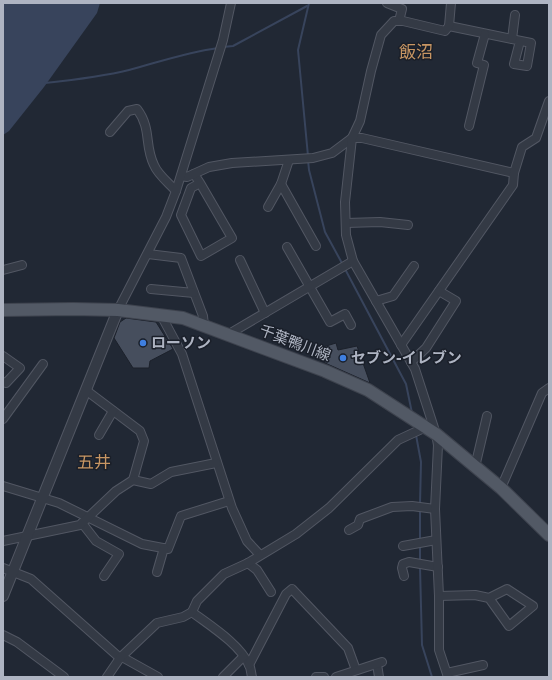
<svg xmlns="http://www.w3.org/2000/svg" width="552" height="680" viewBox="0 0 552 680" font-family="Signika,'Noto Sans JP',sans-serif">
  <rect width="100%" height="100%" fill="#212834"/>
  <polygon fill="#38445c" points="3,3 100,3 97,13 44,87 9,131 3,135"/>
  <g fill="none" stroke-linecap="round" stroke-linejoin="round">
    <g stroke="#38445c" stroke-width="2">
      <polyline points="223,47 233,46 307,6"/>
      <path d="M45,83C73,80 101,77 129,70C159,62 188,52 218,48"/>
      <polyline points="308,156 298,50 309,3"/>
      <polyline points="308,160 309,170 325,232 343,265"/>
      <polyline points="345,269 406,384 412,413"/>
      <polyline points="416,435 421,462 420,504"/>
      <polyline points="420,540 420,509"/>
      <polyline points="420,562 420,545"/>
      <polyline points="420,567 422,645 432,677"/>
    </g>
  </g>
  <g fill="#464e5d" stroke="#1c212b">
    <polygon points="126,318 156,322 173,349 150,361 149,368 133,368 114,338 120,322"/>
    <polygon points="336,343 338,350 357,346 370,383 325,363 323,347"/>
  </g>
  <g fill="none" stroke-linecap="round" stroke-linejoin="round">
    <g stroke="#525763" stroke-width="10">
      <g id="minor">
        <polyline points="387,3 402,9 399,21"/>
        <polyline points="449,26 531,43 527,66 514,64 520,41"/>
        <polyline points="512,39 515,15"/>
        <polyline points="469,126 484,65 477,63 485,34"/>
        <path d="M110,132L128,111L137,109C152,129 144,145 154,165C158,175 169,183 176,191"/>
        <polyline points="194,174 200,183 232,238 201,256 181,215 191,188 200,183"/>
        <polyline points="181,176 187,177 209,167 232,163 313,158 332,153 352,138 362,138 514,173"/>
        <polyline points="281,184 316,246"/>
        <polyline points="268,207 281,184 289,160"/>
        <polyline points="346,223 380,222 408,225"/>
        <polyline points="287,247 330,322 345,314 351,325"/>
        <polyline points="148,254 181,258 203,316 204,325"/>
        <polyline points="240,260 265,313"/>
        <polyline points="3,270 22,265"/>
        <polyline points="151,289 194,293"/>
        <polyline points="376,301 393,296 414,266"/>
        <polyline points="118,310 166,217 176,191 223,40 231,3"/>
        <polyline points="161,315 182,354 232,508 247,541 260,555"/>
        <polyline points="229,334 353,261"/>
        <polyline points="401,345 513,185 514,173 522,147 536,138 549,101"/>
        <polyline points="3,356 20,368 6,383 3,382"/>
        <polyline points="411,362 426,348 456,301 439,291"/>
        <polyline points="87,391 140,431 144,441 133,480"/>
        <polyline points="3,419 43,364"/>
        <polyline points="99,435 113,411"/>
        <polyline points="475,467 487,416"/>
        <polyline points="3,486 59,503 142,544 168,549 181,516 229,501"/>
        <polyline points="501,488 542,393 549,388"/>
        <polyline points="82,523 96,541 119,554 104,576"/>
        <polyline points="349,530 358,525 360,519 392,507 412,506 435,509"/>
        <polyline points="3,541 80,525 116,491 133,480 151,484 171,472 216,463"/>
        <polyline points="403,546 436,540"/>
        <polyline points="248,563 257,570 271,592"/>
        <polyline points="3,568 31,579 120,658"/>
        <polyline points="157,572 164,548"/>
        <polyline points="404,576 402,568 403,564 409,562 438,567"/>
        <polyline points="439,596 475,595 489,598 507,589 533,606 509,626 489,598"/>
        <path d="M192,612C209,625 240,644 249,665C251,668 251,673 252,677"/>
        <polyline points="3,635 17,642 64,677"/>
        <polyline points="122,657 158,677"/>
        <polyline points="377,664 379,677"/>
        <polyline points="249,665 286,594 292,589 348,648 356,670"/>
        <polyline points="447,673 483,665"/>
        <polyline points="107,677 120,658 157,623 183,617 192,612 197,601 224,574 248,563 296,534 329,508 398,440 426,427"/>
        <polyline points="223,677 243,657"/>
        <polyline points="316,677 324,677"/>
        <polyline points="336,677 382,662"/>
        <polyline points="448,677 439,650 439,596 435,509 438,445 436,434 415,369 353,261 346,235 345,202 352,138 360,121 371,71 381,35 394,21 403,21 445,31 449,26 451,3"/>
      </g>
    </g>
    <g stroke="#525763" stroke-width="12">
      <polyline id="tertiary" points="3,596 118,310"/>
    </g>
    <g stroke="#3e434e" stroke-width="14">
      <polyline id="primary" points="3,310 73,309 118,310 183,318 325,371 368,390 436,434 501,488 549,535"/>
    </g>
    <use href="#minor" stroke="#343a45" stroke-width="8"/>
    <use href="#tertiary" stroke="#343a45" stroke-width="10"/>
    <use href="#primary" stroke="#525965" stroke-width="12"/>
  </g>
  <g fill="#3f7fe0" stroke="#1a1f29" stroke-width="1.5">
    <circle cx="143" cy="343" r="4"/>
    <circle cx="343" cy="358" r="4"/>
  </g>
  <g text-anchor="middle" stroke-width="3" stroke-linejoin="round" paint-order="stroke">
    <g font-size="15" font-weight="bold" fill="#aeb4c2" stroke="#1a1f29" text-anchor="start">
      <text x="151" y="348">ローソン</text>
      <text x="351" y="363">セブン-イレブン</text>
    </g>
    <g font-size="15" fill="#aeb4c2" stroke="#1a1f29">
      <text transform="translate(295 343) rotate(21)" y="5">千葉鴨川線</text>
    </g>
    <g font-size="17" fill="#c89663" stroke="#1a1f29">
      <text x="416" y="58">飯沼</text>
      <text x="94" y="468">五井</text>
    </g>
  </g>
  <rect width="552" height="680" fill="none" stroke="#aeb4c2" stroke-width="8"/>
</svg>
